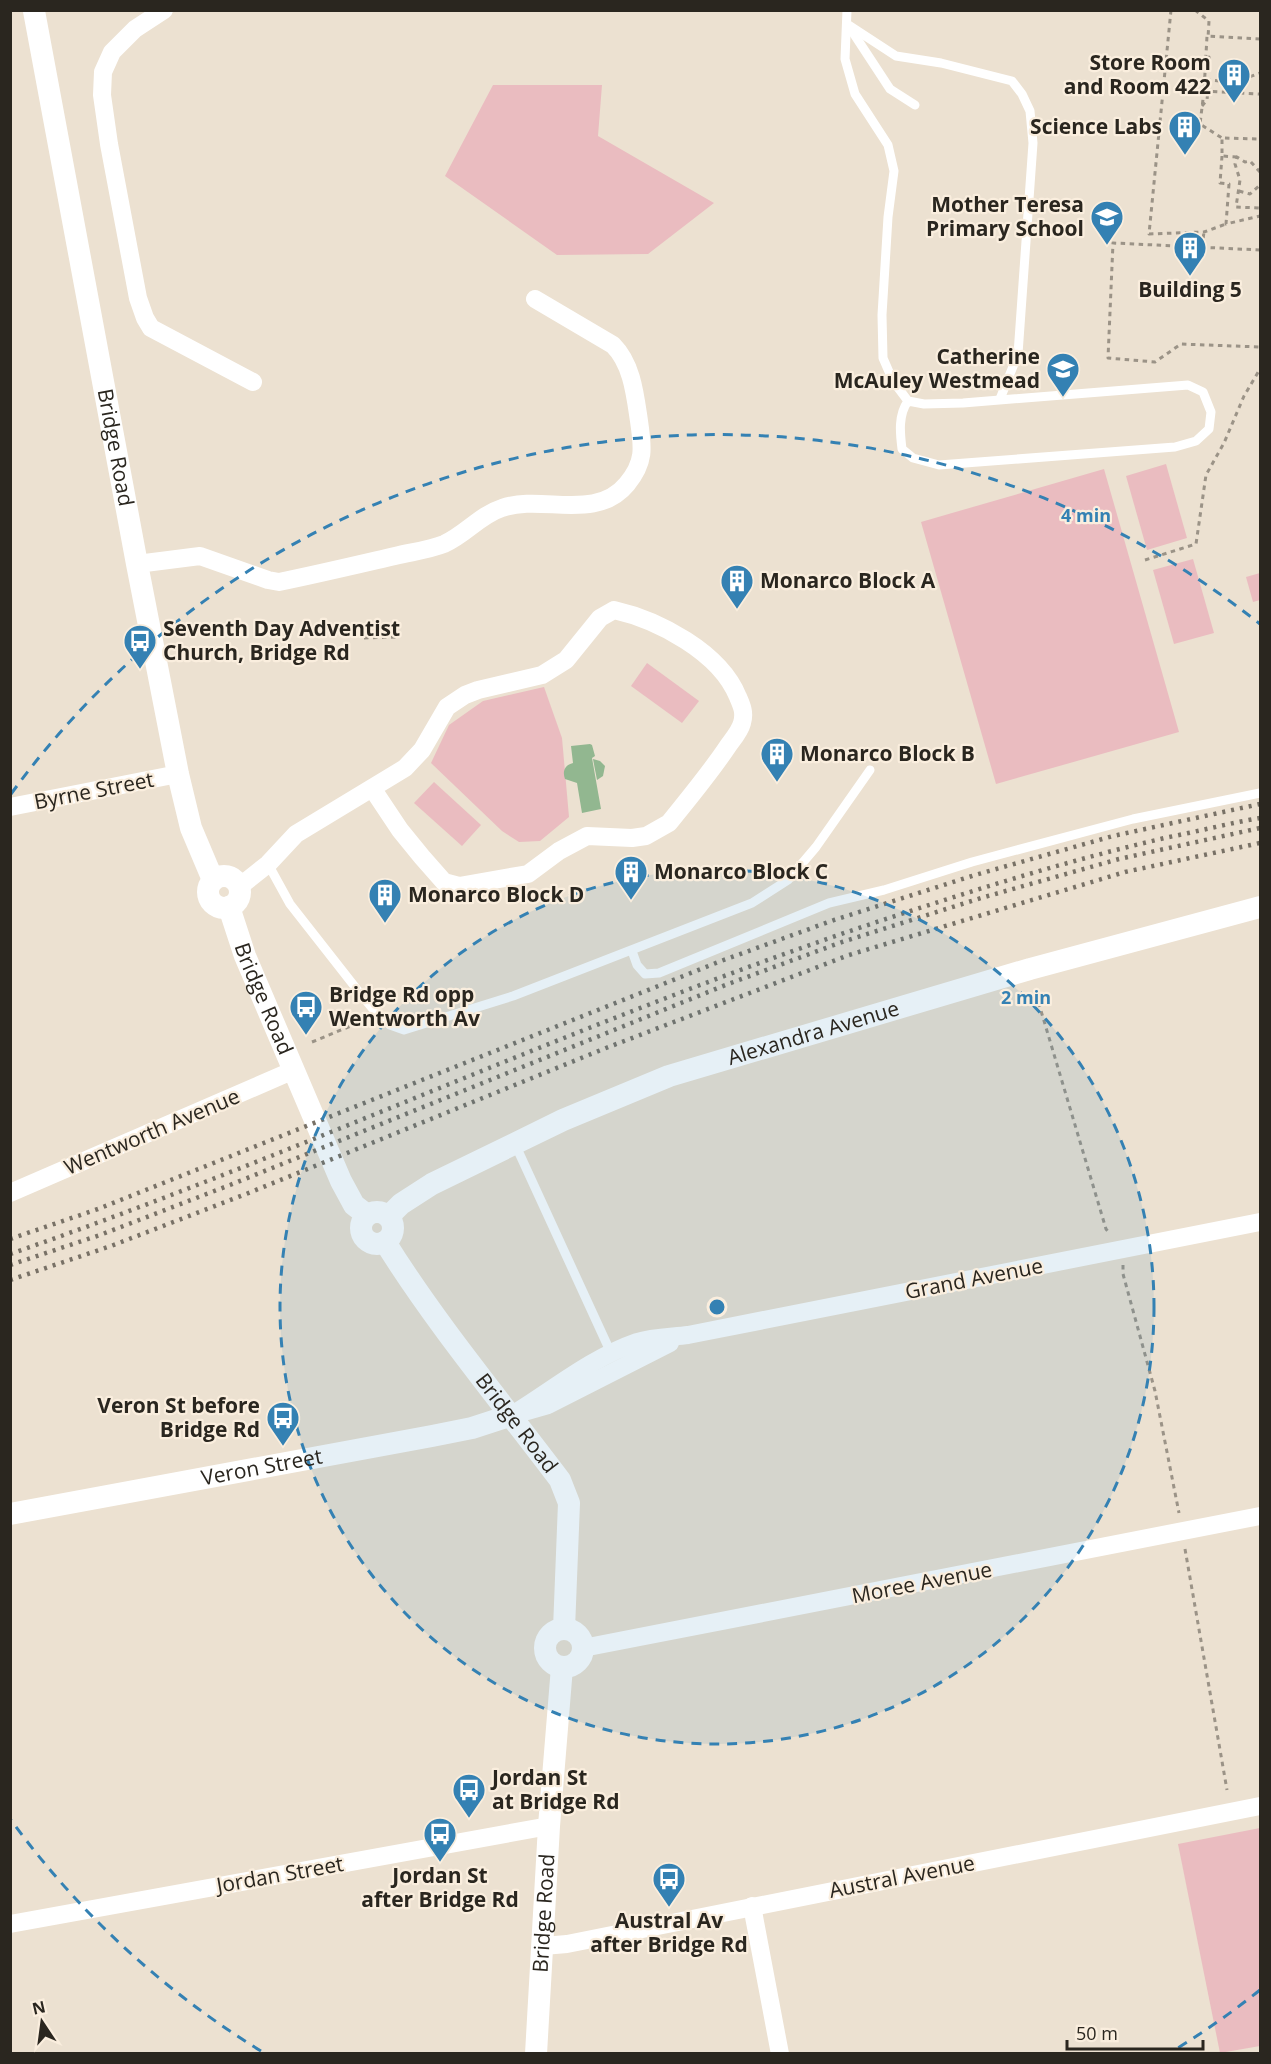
<svg xmlns="http://www.w3.org/2000/svg" width="1271" height="2064" viewBox="0 0 1271 2064" font-family="'Open Sans',sans-serif">
  <rect width="100%" height="100%" fill="#ece1d1"/>
  <g fill="#eabcc0">
    <polygon points="493,85 602,85 598,136 714,203 648,254 557,255 445,176"/>
    <polygon points="1166,464 1187,538 1147,550 1126,476"/>
    <polygon points="1104,469 1179,732 996,784 921,522"/>
    <polygon points="1193,559 1214,633 1174,644 1153,570"/>
    <polygon points="1260,573 1260,600 1253,602 1246,577"/>
    <polygon points="647,663 699,701 682,723 631,686"/>
    <polygon points="544,687 562,738 569,817 540,841 519,842 502,831 431,763 449,725 483,701"/>
    <polygon points="434,782 481,825 462,846 414,803"/>
    <polygon points="1260,1828 1260,2046 1220,2053 1178,1844"/>
  </g>
  <g fill="#92b790">
    <path d="M590,744L592,745L595,756L592,758L601,809L582,813L577,783L565,779C562,771 565,765 573,763L571,746Z"/>
    <polygon points="593,759 600,761 605,766 603,776 597,780"/>
  </g>
  <g fill="none" stroke-linecap="round" stroke-linejoin="round">
    <g stroke="#9b9387" stroke-width="3" stroke-dasharray="4.5 4.5" stroke-linecap="butt">
      <polyline points="1171,10 1149,234 1204,232 1226,224"/>
      <polyline points="1195,10 1209,21 1208,38"/>
      <polyline points="1260,39 1207,36 1204,91 1260,94"/>
      <polyline points="1206,66 1209,66 1209,57 1207,60"/>
      <polyline points="1206,80 1235,82 1260,73"/>
      <polyline points="1204,91 1200,124 1222,138"/>
      <polyline points="1202,106 1207,100 1208,89 1205,88 1205,86"/>
      <polyline points="1222,156 1220,183 1229,184 1226,224 1260,216"/>
      <polyline points="1237,157 1222,156 1222,138 1260,139"/>
      <polyline points="1260,172 1250,161 1245,162 1237,157 1235,164 1240,180 1236,207 1260,208"/>
      <polyline points="1239,191 1250,194 1260,185"/>
      <polyline points="1202,247 1204,232"/>
      <polyline points="1260,250 1113,243 1108,358 1155,362 1181,344 1260,347"/>
      <polyline points="1145,560 1196,544 1206,475 1224,443 1244,396 1260,369"/>
      <polyline points="364,638 399,637"/>
      <polyline points="1036,994 1106,1229 1110,1234"/>
      <polyline points="312,1042 358,1023 369,1025"/>
      <polyline points="1123,1265 1123,1274 1155,1391 1179,1513"/>
      <polyline points="1185,1549 1227,1790"/>
    </g>
    <g stroke="#fff" stroke-width="9">
      <path d="M847,10L845,59L855,94L888,145L894,171L888,217L882,315L883,358L893,381L908,401L924,404L963,403L1188,385L1203,392L1211,412L1209,429L1196,441L1175,447L939,465L913,458L902,449C900,433 898,415 908,401"/>
      <polyline points="847,24 896,56 941,63 1012,81 1022,94 1030,111 1033,143 1018,354 1000,399"/>
      <polyline points="850,28 890,89 915,105"/>
      <polyline points="268,864 290,904 359,992 377,1014 390,1025 404,1030 513,996 752,903 788,880 816,847 870,770"/>
      <polyline points="632,951 637,965 645,974 659,973 829,903 884,890 972,862 1133,819 1260,793"/>
      <polyline points="515,1144 611,1353"/>
    </g>
    <g stroke="#fff" stroke-width="18">
      <polyline points="164,10 135,29 112,52 103,72 102,95 109,144 138,298 145,318 151,328 253,382"/>
      <path d="M137,564L200,556L268,580L279,582C318,574 356,565 395,556C411,552 429,550 444,544C465,535 480,515 502,508C542,494 596,522 627,484C645,462 643,448 639,421C635,394 632,364 613,345L535,299"/>
      <polyline points="10,807 178,774"/>
      <path d="M239,887L268,864L296,834L405,768L422,750L447,707L465,695L478,690L542,675L566,660L600,618L614,610C658,620 720,652 738,697C742,706 745,713 742,723C740,731 733,739 728,746C710,773 689,798 669,823L646,836L632,838L587,836L559,851L528,874L459,886L444,882L422,857L400,830L372,788"/>
      <polyline points="10,1193 294,1070"/>
      <polyline points="527,1411 548,1405 670,1343"/>
      <path d="M512,1415C553,1390 591,1358 637,1342C653,1337 672,1337 688,1335L1260,1222"/>
      <polyline points="583,1648 1260,1516"/>
      <polyline points="752,1906 780,2054"/>
      <polyline points="10,1924 549,1826"/>
      <polyline points="543,1946 567,1944 1260,1806"/>
    </g>
    <g stroke="#fff" stroke-width="22">
      <path id="s1" d="M34,11L137,564L178,774L191,828L213,880"/>
      <circle cx="224" cy="892" r="16"/>
      <path id="s2" d="M229,907L245,956L341,1181L354,1205L367,1215"/>
      <circle cx="377" cy="1228" r="16"/>
      <path id="s3" d="M389,1216L401,1204L432,1184L563,1120L669,1076L1030,969L1260,907"/>
      <path id="s4" d="M385,1242C436,1324 502,1403 560,1480L569,1503L564,1629"/>
      <path id="s5" d="M10,1514L432,1436L472,1428L512,1415"/>
      <circle cx="564" cy="1648" r="19"/>
      <path id="s6" d="M536,2054L549,1826L562,1667"/>
    </g>
    <g stroke="#787166" stroke-width="4.5" stroke-dasharray="3 6" stroke-linecap="butt">
      <polyline points="10,1239 98,1209 721,961 834,920 975,875 1113,836 1260,804"/>
      <path d="M10,1254C319,1147 614,1005 926,906C1006,880 1087,856 1169,837C1200,831 1230,823 1260,818"/>
      <polyline points="10,1265 100,1235 230,1185 728,984 842,942 981,898 1119,859 1260,828"/>
      <polyline points="10,1280 111,1246 246,1194 606,1048 849,955 1125,872 1260,843"/>
    </g>
  </g>
  <circle cx="717" cy="1307" r="437" fill="#3481b3" fill-opacity=".12"/>
  <g fill="none" stroke="#3481b3" stroke-width="3" stroke-dasharray="10 8">
    <circle cx="717" cy="1307" r="437"/>
    <path d="M1260 1990A873 873 0 0 1 1173 2051M261 2051A873 873 0 0 1 11 1820M11 794A873 873 0 0 1 1260 624"/>
  </g>
  <defs>
    <g id="building-pin" transform="scale(1.725)"><path d="M0 17L-7.5 6A9.5 9.5 0 1 1 7.5 6Z" fill="#3481b3" stroke="#faeede"/><path d="M-4-6H4V6H1V3H-1V6H-4ZM-2.5-4.3h1.7v1.8h-1.7ZM.8-4.3h1.7v1.8H.8ZM-2.5-1h1.7V.8h-1.7ZM.8-1h1.7V.8H.8Z" fill="#fff"/></g>
    <g id="school-pin" transform="scale(1.725)"><path d="M0 17L-7.5 6A9.5 9.5 0 1 1 7.5 6Z" fill="#3481b3" stroke="#faeede"/><path d="M0-5L7-2L0 1L-7-2ZM-4 1L0 2.5L4 1V4Q0 6-4 4Z" fill="#fff"/></g>
    <g id="bus-pin" transform="scale(1.725)"><path d="M0 17L-7.5 6A9.5 9.5 0 1 1 7.5 6Z" fill="#3481b3" stroke="#faeede"/><path d="M-5-6H5V4H4V6H2V4H-2V6H-4V4H-5ZM-3.5-4V0h7V-4ZM-3.5 1.2v1.5H-2V1.2ZM2 1.2v1.5H3.5V1.2Z" fill="#fff"/></g>
  </defs>
  <g fill-rule="evenodd">
    <use href="#building-pin" x="1234" y="75"/>
    <use href="#building-pin" x="1185" y="127"/>
    <use href="#school-pin" x="1107" y="217"/>
    <use href="#building-pin" x="1190" y="248"/>
    <use href="#school-pin" x="1063" y="369"/>
    <use href="#building-pin" x="737" y="581"/>
    <use href="#bus-pin" x="140" y="641"/>
    <use href="#building-pin" x="777" y="754"/>
    <use href="#building-pin" x="631" y="872"/>
    <use href="#building-pin" x="385" y="895"/>
    <use href="#bus-pin" x="306" y="1007"/>
    <use href="#bus-pin" x="283" y="1418"/>
    <use href="#bus-pin" x="469" y="1790"/>
    <use href="#bus-pin" x="440" y="1834"/>
    <use href="#bus-pin" x="669" y="1879"/>
  </g>
  <g text-anchor="middle" stroke-width="4.5" stroke-linejoin="round" paint-order="stroke">
    <g font-size="21" font-weight="bold" fill="#2a261f" stroke="#faeede" text-anchor="start">
      <text x="1211" y="70" text-anchor="end">Store Room<tspan x="1211" dy="24">and Room 422</tspan></text>
      <text x="1162" y="134" text-anchor="end">Science Labs</text>
      <text x="1084" y="212" text-anchor="end">Mother Teresa<tspan x="1084" dy="24">Primary School</tspan></text>
      <text x="1190" y="297" text-anchor="middle">Building 5</text>
      <text x="1040" y="364" text-anchor="end">Catherine<tspan x="1040" dy="24">McAuley Westmead</tspan></text>
      <text x="760" y="588">Monarco Block A</text>
      <text x="163" y="636">Seventh Day Adventist<tspan x="163" dy="24">Church, Bridge Rd</tspan></text>
      <text x="800" y="761">Monarco Block B</text>
      <text x="654" y="879">Monarco Block C</text>
      <text x="408" y="902">Monarco Block D</text>
      <text x="329" y="1002">Bridge Rd opp<tspan x="329" dy="24">Wentworth Av</tspan></text>
      <text x="260" y="1413" text-anchor="end">Veron St before<tspan x="260" dy="24">Bridge Rd</tspan></text>
      <text x="492" y="1785">Jordan St<tspan x="492" dy="24">at Bridge Rd</tspan></text>
      <text x="440" y="1883" text-anchor="middle">Jordan St<tspan x="440" dy="24">after Bridge Rd</tspan></text>
      <text x="669" y="1928" text-anchor="middle">Austral Av<tspan x="669" dy="24">after Bridge Rd</tspan></text>
    </g>
    <g font-size="21" fill="#2a261f" stroke="#faeede">
      <text dy="7" stroke="none"><textPath href="#s1" startOffset="444">Bridge Road</textPath></text>
      <text transform="translate(94 791) rotate(-11)" y="7">Byrne Street</text>
      <text dy="7" stroke="none"><textPath href="#s2" startOffset="98">Bridge Road</textPath></text>
      <text dy="7" stroke="none"><textPath href="#s3" startOffset="465">Alexandra Avenue</textPath></text>
      <text transform="translate(152 1132) rotate(-23)" y="7">Wentworth Avenue</text>
      <text transform="translate(974 1279) rotate(-11)" y="7">Grand Avenue</text>
      <text dy="7" stroke="none"><textPath href="#s4" startOffset="224">Bridge Road</textPath></text>
      <text dy="7" stroke="none"><textPath href="#s5" startOffset="256">Veron Street</textPath></text>
      <text transform="translate(922 1583) rotate(-11)" y="7">Moree Avenue</text>
      <text transform="translate(280 1875) rotate(-10)" y="7">Jordan Street</text>
      <text transform="translate(902 1877) rotate(-11)" y="7">Austral Avenue</text>
      <text dy="7" stroke="none"><textPath href="#s6" startOffset="141">Bridge Road</textPath></text>
    </g>
  </g>
  <circle cx="717" cy="1307" r="9" fill="#3481b3" stroke="#faeede" stroke-width="3"/>
  <g font-size="18" text-anchor="middle" font-weight="bold" fill="#3481b3" stroke="#faeede" stroke-width="4.5" stroke-linejoin="round" paint-order="stroke">
    <text x="1086" y="522">4 min</text>
    <text x="1026" y="1004">2 min</text>
  </g>
  <rect width="1271" height="2064" fill="none" stroke="#2a261f" stroke-width="24"/>
  <g transform="translate(42 2022) rotate(347)" stroke="#faeede" stroke-width="4.5" paint-order="stroke">
  <path d="M0-4.5L10 22L0 15L-10 22Z" fill="#2a261f"/>
  <text y="-9" font-size="16" font-weight="bold" text-anchor="middle" fill="#2a261f">N</text>
  </g>
  <path d="M1067 2040v9h136v-9" fill="none" stroke="#2a261f" stroke-width="3"/>
  <text x="1076" y="2040" font-size="18" fill="#2a261f" stroke="#faeede" stroke-width="4.5" paint-order="stroke">50 m</text>
</svg>
